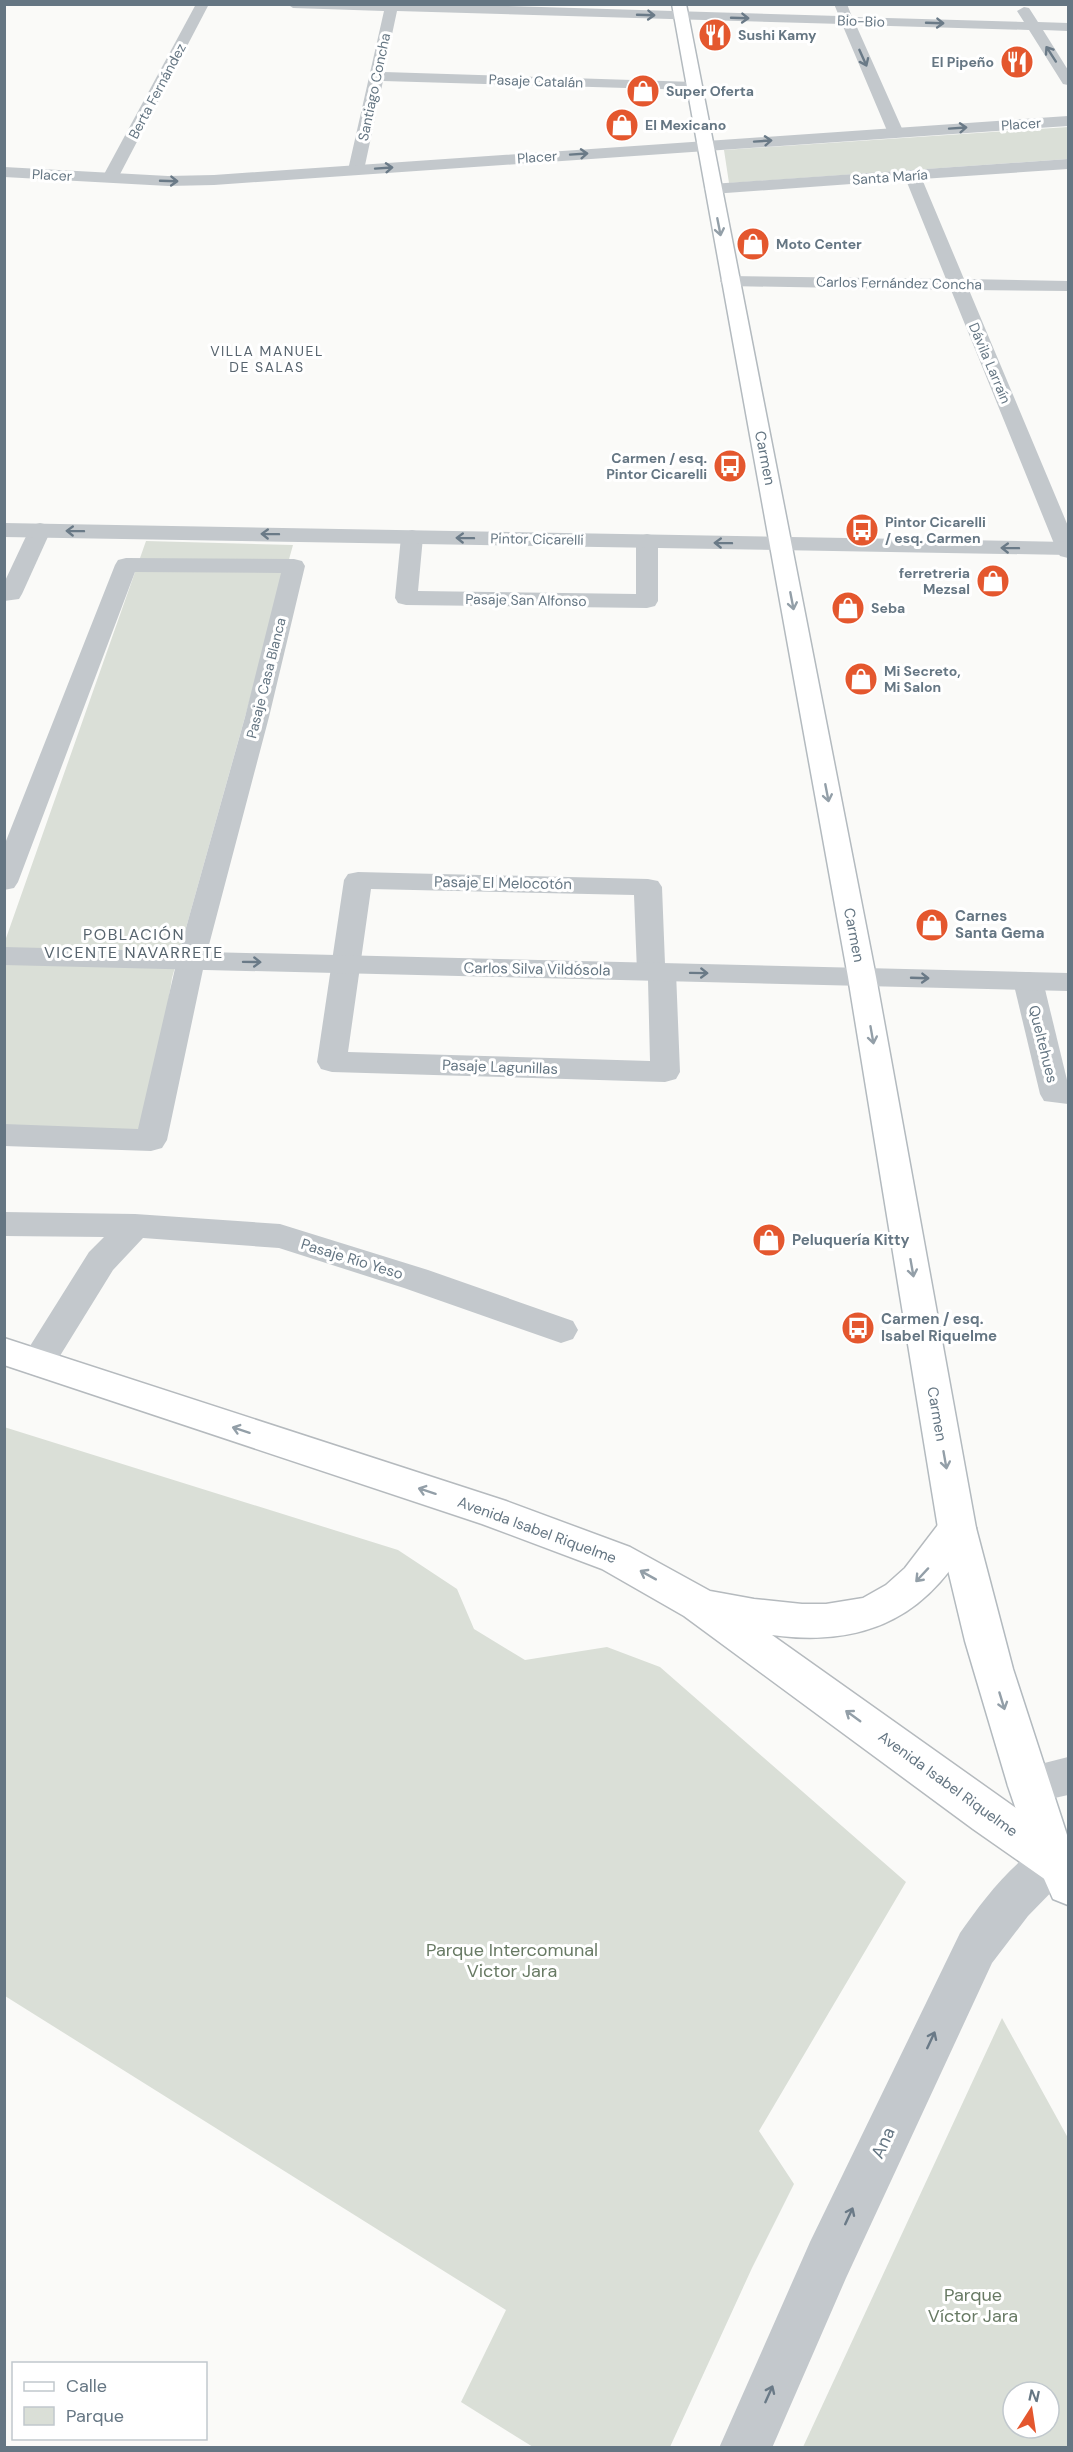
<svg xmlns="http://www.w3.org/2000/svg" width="1073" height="2452" viewBox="0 0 1073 2452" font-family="'DM Sans',sans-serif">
  <rect width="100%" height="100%" fill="#fafaf8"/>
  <g fill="#dadfd7" fill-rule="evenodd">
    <polygon points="1068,127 1068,159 729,183 724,150"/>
    <polygon points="146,541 293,545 172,978 147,1131 5,1126 5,941"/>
    <polygon points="4,1427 398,1550 457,1589 474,1629 525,1660 607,1647 660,1667 906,1882 759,2131 794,2184 752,2268 670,2447 533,2447 461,2402 506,2310 5,1996"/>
    <path d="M1002,2018L1068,2138V2447H803ZM1013,2392H1049V2428H1013Z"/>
  </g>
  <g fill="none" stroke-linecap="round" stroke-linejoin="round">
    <g stroke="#b3babf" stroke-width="3">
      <polygon id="secondary" points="672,4 686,4 876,977 976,1528 1013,1669 1068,1838 1068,1905 1053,1899 1025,1836 1008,1786 965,1641 938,1528 848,977"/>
    </g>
    <g stroke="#b5babe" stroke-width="3">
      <path id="primary" d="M4,1338L506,1501L630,1547L710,1591L754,1599L802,1604H826L863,1598L886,1585L905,1568L944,1517L957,1512L970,1517L976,1528C932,1615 868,1648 772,1635L1068,1845V1890L1053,1885L973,1829L684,1616L602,1569L482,1524L4,1365Z"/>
    </g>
    <g fill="#c3c8cc" fill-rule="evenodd">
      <polygon points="196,4 209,4 118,178 116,181 104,181 102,178"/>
      <polygon points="287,4 445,4 839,16 834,4 847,4 852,17 1024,22 1017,11 1024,7 1029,8 1038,22 1068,23 1068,31 1043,30 1068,70 1068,85 1063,84 1029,30 856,25 904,133 896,138 888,133 842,24 397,11 384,72 694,82 701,86 694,90 383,81 364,170 356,175 348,170 384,11 293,8"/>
      <polygon points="1068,159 1068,169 922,179 964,279 1068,281 1068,291 969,290 1068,526 1068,558 1060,556 1057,551 951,290 729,286 723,285 720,281 723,277 729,276 946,279 906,180 712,194 704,189 712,184"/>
      <polygon points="40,523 48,525 51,530 22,594 19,599 4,601 4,583 29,530 32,525"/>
      <polygon points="412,530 420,532 423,537 418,591 636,594 636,541 639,536 647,534 655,536 658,541 658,601 655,606 647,608 406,605 398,603 395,598 401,537 404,532"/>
      <polygon points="126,558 294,559 302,561 305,566 269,717 205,960 167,1140 162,1148 151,1151 4,1146 4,1124 138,1129 177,960 245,717 281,573 135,572 18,882 14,888 4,890 4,846 115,565 118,560"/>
      <path d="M358,872L648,879L658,881L662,887L665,964L672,966L676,972L680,1072L676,1079L665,1082L332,1072L321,1069L317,1062L344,880L348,874ZM371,889L634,895L637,972L641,978L648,980L650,1061L348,1052Z"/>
      <polygon points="1028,972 1038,974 1043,981 1068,1084 1068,1104 1044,1101 1040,1094 1013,981 1018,974"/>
      <polygon points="4,1212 135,1214 280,1224 428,1270 573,1321 578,1330 573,1339 561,1343 404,1288 279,1248 143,1238 113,1270 50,1372 38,1376 26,1372 20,1362 89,1252 104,1237 4,1236"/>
      <polygon points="1068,1757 1068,1795 1028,1804 1013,1799 1007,1785 1013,1771"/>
      <path d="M1055,1839L1068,1844V1875L1028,1916L992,1963L846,2278L772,2448H719L810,2242L960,1933C983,1900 1018,1853 1055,1839Z"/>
    </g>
    <g fill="#c3c8cc" fill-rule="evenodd">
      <polygon points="1068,116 1068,126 214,185 168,186 4,177 4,167 168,176 214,175"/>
      <polygon points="4,523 1068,542 1068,555 4,537"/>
      <polygon points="4,947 1068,973 1068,991 4,965"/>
    </g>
    <use href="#secondary" fill="#fff" fill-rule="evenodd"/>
    <use href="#primary" fill="#fff" fill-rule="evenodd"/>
  </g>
  <defs><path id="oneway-shaft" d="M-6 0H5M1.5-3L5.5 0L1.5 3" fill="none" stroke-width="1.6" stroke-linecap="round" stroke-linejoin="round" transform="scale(1.5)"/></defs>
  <g stroke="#6a7a87">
    <use href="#oneway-shaft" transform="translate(646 15) rotate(2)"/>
    <use href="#oneway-shaft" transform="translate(740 18) rotate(2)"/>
    <use href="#oneway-shaft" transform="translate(935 23) rotate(2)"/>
    <use href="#oneway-shaft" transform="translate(1051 54) rotate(-123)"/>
    <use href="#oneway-shaft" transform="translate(863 58) rotate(66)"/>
    <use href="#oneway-shaft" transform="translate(958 128) rotate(-4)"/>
    <use href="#oneway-shaft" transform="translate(763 141) rotate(-4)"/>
    <use href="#oneway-shaft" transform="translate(579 154) rotate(-4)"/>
    <use href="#oneway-shaft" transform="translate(384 168) rotate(-4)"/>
    <use href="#oneway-shaft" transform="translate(169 181) rotate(2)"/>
    <use href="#oneway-shaft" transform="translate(75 531) rotate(-179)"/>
    <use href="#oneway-shaft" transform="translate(270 534) rotate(-179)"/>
    <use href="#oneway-shaft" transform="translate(465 538) rotate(-179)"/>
    <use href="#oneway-shaft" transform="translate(723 543) rotate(-179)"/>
    <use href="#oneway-shaft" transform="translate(1010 548) rotate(-179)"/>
    <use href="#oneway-shaft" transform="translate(252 962) rotate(1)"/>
    <use href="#oneway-shaft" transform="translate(699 973) rotate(1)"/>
    <use href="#oneway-shaft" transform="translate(920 978) rotate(2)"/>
    <use href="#oneway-shaft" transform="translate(931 2040) rotate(-65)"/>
    <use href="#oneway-shaft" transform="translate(849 2216) rotate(-65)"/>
    <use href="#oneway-shaft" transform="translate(769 2394) rotate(-66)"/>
  </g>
  <g stroke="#939fa8">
    <use href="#oneway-shaft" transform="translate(719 227) rotate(79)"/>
    <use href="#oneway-shaft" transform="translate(792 601) rotate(79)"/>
    <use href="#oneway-shaft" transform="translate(827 793) rotate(79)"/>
    <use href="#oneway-shaft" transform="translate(872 1035) rotate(80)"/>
    <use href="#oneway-shaft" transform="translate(912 1268) rotate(80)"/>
    <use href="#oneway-shaft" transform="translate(241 1430) rotate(-162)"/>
    <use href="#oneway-shaft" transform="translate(945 1460) rotate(80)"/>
    <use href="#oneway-shaft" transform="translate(427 1491) rotate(-162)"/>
    <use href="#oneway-shaft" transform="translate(648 1575) rotate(-151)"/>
    <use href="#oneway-shaft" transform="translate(922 1575) rotate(133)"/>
    <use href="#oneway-shaft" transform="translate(1002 1701) rotate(73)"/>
    <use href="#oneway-shaft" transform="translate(853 1716) rotate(-144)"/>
  </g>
  <defs>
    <g id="restaurant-disc" transform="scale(1.725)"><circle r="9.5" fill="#e4572e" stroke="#fff"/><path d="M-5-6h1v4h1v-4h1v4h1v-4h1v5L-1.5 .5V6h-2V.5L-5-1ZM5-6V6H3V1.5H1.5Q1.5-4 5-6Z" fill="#fff"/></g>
    <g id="shop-disc" transform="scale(1.725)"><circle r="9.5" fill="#e4572e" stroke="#fff"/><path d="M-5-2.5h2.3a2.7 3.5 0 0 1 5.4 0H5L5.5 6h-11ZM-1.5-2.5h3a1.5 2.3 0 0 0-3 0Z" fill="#fff"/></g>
    <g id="bus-disc" transform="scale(1.725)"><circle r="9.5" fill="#e4572e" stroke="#fff"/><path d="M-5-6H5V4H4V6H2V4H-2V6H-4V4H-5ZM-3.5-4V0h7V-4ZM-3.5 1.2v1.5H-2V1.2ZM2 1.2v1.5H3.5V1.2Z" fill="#fff"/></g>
  </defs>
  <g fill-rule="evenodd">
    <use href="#restaurant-disc" x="715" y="35"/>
    <use href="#restaurant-disc" x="1017" y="62"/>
    <use href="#shop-disc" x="643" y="91"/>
    <use href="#shop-disc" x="622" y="125"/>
    <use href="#shop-disc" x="753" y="244"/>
    <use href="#bus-disc" x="730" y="466"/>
    <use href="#bus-disc" x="862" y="530"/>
    <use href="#shop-disc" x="993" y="581"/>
    <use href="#shop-disc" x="848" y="608"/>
    <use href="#shop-disc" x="861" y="679"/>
    <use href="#shop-disc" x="932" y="925"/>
    <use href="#shop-disc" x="769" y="1240"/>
    <use href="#bus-disc" x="858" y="1328"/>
  </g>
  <g text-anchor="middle" stroke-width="6" stroke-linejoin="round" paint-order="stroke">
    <g font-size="14" fill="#657683" stroke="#fff">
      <text transform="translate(861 21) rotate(2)" y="5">Bio-Bio</text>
      <text transform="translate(536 81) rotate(2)" y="5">Pasaje Catalán</text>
      <text transform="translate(374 87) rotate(-78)" y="5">Santiago Concha</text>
      <text transform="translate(157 91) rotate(-62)" y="5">Berta Fernández</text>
      <text transform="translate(1021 124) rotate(-4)" y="5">Placer</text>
      <text transform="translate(537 157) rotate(-4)" y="5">Placer</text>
      <text transform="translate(52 175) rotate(3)" y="5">Placer</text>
      <text transform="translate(890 177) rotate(-4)" y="5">Santa María</text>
      <text transform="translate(899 283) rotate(1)" y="5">Carlos Fernández Concha</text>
      <text transform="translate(990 363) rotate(67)" y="5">Dávila Larraín</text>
      <text transform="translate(537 539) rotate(1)" y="5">Pintor Cicarelli</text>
      <text transform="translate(526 600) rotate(1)" y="5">Pasaje San Alfonso</text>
      <text transform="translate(266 678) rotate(-76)" y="5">Pasaje Casa Blanca</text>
    </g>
    <g font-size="14" font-weight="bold" fill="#657683" stroke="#fff" text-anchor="start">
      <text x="738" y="40">Sushi Kamy</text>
      <text x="994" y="67" text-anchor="end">El Pipeño</text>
      <text x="666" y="96">Super Oferta</text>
      <text x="645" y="130">El Mexicano</text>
      <text x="776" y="249">Moto Center</text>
      <text x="707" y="463" text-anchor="end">Carmen / esq.<tspan x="707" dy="16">Pintor Cicarelli</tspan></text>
      <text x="885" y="527">Pintor Cicarelli<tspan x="885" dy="16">/ esq. Carmen</tspan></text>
      <text x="970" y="578" text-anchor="end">ferretreria<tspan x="970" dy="16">Mezsal</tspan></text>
      <text x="871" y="613">Seba</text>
      <text x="884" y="676">Mi Secreto,<tspan x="884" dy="16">Mi Salon</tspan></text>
    </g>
    <g font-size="14" letter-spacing="1.5" fill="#57646e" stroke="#fff">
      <text x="267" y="356">VILLA MANUEL<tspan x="267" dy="16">DE SALAS</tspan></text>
    </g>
    <g font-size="15" fill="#657683" stroke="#fff">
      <text transform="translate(765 458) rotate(79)" y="5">Carmen</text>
      <text transform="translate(503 883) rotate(1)" y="5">Pasaje El Melocotón</text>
      <text transform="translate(854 935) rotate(79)" y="5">Carmen</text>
      <text transform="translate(537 969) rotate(1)" y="5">Carlos Silva Vildósola</text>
      <text transform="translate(1043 1044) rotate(76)" y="5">Queltehues</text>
      <text transform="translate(500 1067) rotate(2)" y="5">Pasaje Lagunillas</text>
      <text transform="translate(352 1259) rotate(17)" y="5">Pasaje Río Yeso</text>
      <text transform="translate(937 1414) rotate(80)" y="5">Carmen</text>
      <text transform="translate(537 1530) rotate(20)" y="5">Avenida Isabel Riquelme</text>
      <text transform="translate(948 1784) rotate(36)" y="5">Avenida Isabel Riquelme</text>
    </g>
    <g font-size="15" font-weight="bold" fill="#657683" stroke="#fff" text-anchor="start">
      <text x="955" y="921">Carnes<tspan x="955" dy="17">Santa Gema</tspan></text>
      <text x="792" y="1245">Peluquería Kitty</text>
      <text x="881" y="1324">Carmen / esq.<tspan x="881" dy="17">Isabel Riquelme</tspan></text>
    </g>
    <g font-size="16" letter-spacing="1.5" fill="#57646e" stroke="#fff">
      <text x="134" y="940">POBLACIÓN<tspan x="134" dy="18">VICENTE NAVARRETE</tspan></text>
    </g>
    <g font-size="18" fill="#687a64" stroke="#fff">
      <text x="512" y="1956">Parque Intercomunal<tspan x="512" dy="21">Victor Jara</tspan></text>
      <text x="973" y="2301">Parque<tspan x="973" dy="21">Víctor Jara</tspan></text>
    </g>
    <g font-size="18" fill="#657683" stroke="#fff">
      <text transform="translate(883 2143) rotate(-65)" y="6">Ana</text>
    </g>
  </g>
  <rect width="1073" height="2452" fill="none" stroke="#657683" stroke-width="12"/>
  <rect x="12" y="2362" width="195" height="78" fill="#ffffff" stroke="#c1c8cd" stroke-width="1.5"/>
  <rect x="24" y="2382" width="30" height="9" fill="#ffffff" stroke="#c1c8cd" stroke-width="1.5"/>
  <text x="66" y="2392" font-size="18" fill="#657683">Calle</text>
  <rect x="24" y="2407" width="30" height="18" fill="#dadfd7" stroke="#c1c8cd" stroke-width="1.5"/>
  <text x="66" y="2422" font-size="18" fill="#657683">Parque</text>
  <g transform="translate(1031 2410) rotate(12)"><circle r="28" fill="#ffffff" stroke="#c1c8cd" stroke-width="1.5"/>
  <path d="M0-4.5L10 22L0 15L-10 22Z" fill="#e4572e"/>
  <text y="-9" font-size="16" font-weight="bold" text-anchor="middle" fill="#657683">N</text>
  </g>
</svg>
